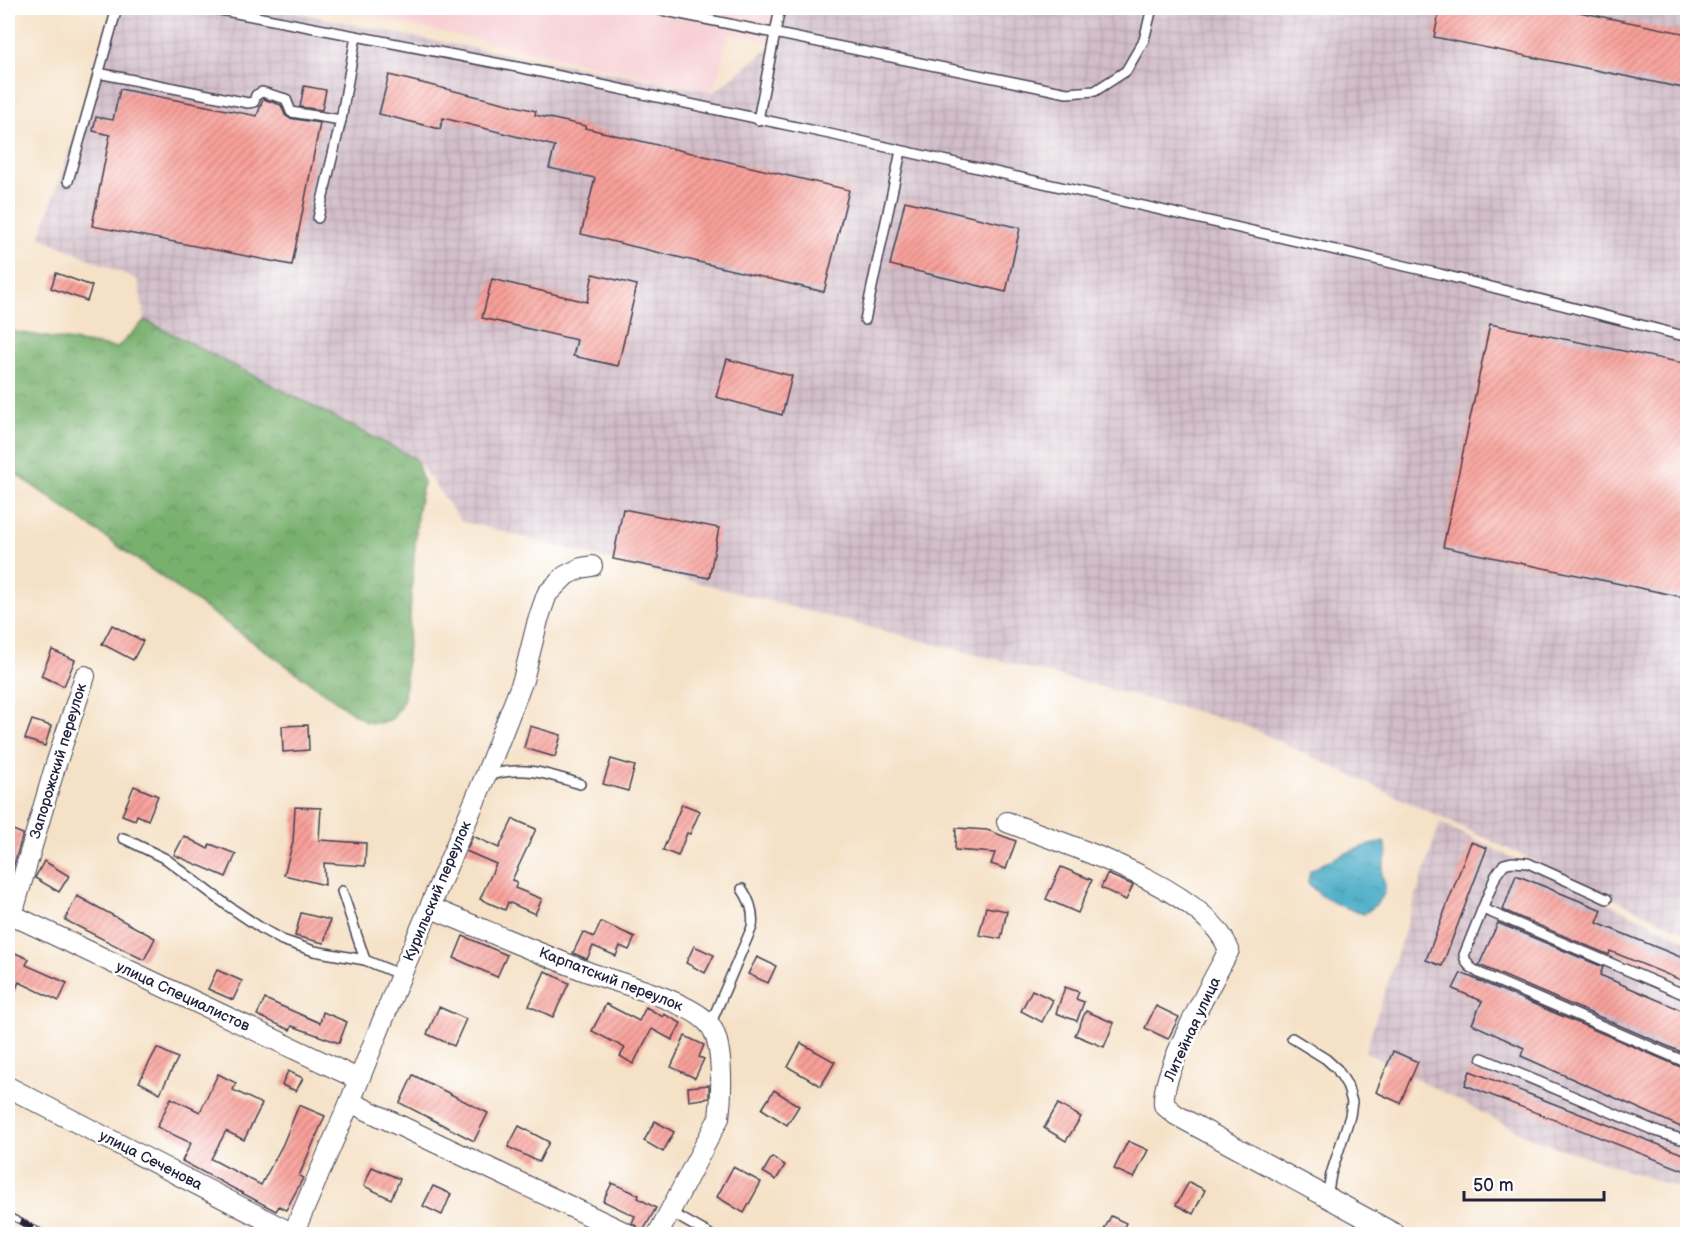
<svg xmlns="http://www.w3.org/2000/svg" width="1695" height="1242" viewBox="0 0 1695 1242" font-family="'Balsamiq Sans',sans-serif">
  <defs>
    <pattern id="industrial-grid" width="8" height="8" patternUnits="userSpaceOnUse" patternTransform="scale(1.5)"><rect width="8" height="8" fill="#d2bdc8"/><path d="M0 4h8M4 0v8" fill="none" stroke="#b4a2ad"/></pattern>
    <pattern id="forest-crowns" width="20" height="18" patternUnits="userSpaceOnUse" patternTransform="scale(1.5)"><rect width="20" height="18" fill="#78b06e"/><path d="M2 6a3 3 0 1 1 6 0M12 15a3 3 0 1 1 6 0" fill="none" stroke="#628f5c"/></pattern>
    <pattern id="water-ripples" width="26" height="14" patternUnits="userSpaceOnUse" patternTransform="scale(1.5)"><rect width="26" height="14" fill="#44aac4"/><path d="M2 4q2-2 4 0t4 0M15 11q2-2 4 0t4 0" fill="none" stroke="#388aa0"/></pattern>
    <pattern id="building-hatch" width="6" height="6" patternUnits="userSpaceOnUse" patternTransform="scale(1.5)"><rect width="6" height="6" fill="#f9a09a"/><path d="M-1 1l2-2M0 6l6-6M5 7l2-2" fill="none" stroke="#c9827f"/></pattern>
  </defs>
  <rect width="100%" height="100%" fill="#fff"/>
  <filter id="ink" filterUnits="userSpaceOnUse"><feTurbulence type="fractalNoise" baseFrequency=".0167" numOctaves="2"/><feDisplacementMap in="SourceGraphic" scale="12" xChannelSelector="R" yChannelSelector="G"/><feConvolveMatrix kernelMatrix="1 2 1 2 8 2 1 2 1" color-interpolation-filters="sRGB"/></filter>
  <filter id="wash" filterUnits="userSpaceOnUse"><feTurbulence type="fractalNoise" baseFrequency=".008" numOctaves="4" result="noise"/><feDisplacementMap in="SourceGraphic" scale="24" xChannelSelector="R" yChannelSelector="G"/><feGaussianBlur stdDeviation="1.35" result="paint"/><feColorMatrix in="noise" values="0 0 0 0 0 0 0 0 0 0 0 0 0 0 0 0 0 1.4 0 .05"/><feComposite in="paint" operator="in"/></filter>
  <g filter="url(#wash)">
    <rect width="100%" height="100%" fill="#f5e1c6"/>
    <polygon fill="#f7cfd4" points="333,8 785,8 777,42 729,34 714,92"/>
    <g fill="url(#industrial-grid)">
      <polygon points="118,8 274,8 424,39 714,92 777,42 785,8 1687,8 1687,933 1240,723 461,521 416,459 145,320 138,280 40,237"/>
      <polygon points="1440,823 1687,941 1687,1191 1533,1139 1365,1052"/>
    </g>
    <path fill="url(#forest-crowns)" stroke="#4d6954" stroke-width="1.5" d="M145,320L416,459L423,482L417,515L404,698C394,720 391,725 366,722L8,468V331L117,348Z"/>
    <path fill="url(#water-ripples)" stroke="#336680" stroke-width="1.5" d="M1384,842C1391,854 1382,862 1382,874C1382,879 1386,884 1385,889C1383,901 1373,907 1364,914C1345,908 1319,899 1308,882L1310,871C1334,857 1357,847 1384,842Z"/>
    <g id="blocks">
      <g fill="url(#building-hatch)">
        <polygon points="1440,8 1559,8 1688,34 1688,89 1434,37"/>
        <polygon points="389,75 536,111 535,115 586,126 585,128 849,190 824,292 581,234 595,178 549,168 555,146 443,118 440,129 379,114"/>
        <polygon points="304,86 326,90 322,110 300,107"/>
        <polygon points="120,89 257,116 263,99 281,105 285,115 289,118 320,123 292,265 92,226 110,135 93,131 96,117 113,120"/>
        <polygon points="905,201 1020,228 1006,292 890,265"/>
        <polygon points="56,273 92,286 87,301 51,288"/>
        <polygon points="593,274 637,285 618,366 573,356 577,340 482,318 492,279 587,302"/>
        <polygon points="1490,324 1688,364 1688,598 1443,547"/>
        <polygon points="727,359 792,376 782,415 716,397"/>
        <polygon points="623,509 719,528 709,578 613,559"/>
        <polygon points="112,625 143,641 133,660 102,644"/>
        <polygon points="52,650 75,660 64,686 41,676"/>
        <polygon points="32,720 51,726 45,746 25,739"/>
        <polygon points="308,725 309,750 283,752 282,726"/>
        <polygon points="530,726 561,735 555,757 524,748"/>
        <polygon points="611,759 635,766 628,791 603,784"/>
        <polygon points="134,786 158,796 148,820 137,815 135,820 122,815"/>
        <polygon points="682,804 700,811 690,834 687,833 678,856 663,850"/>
        <polygon points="295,807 321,808 319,840 366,843 365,866 324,863 325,885 284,875 293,842"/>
        <polygon points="513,819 536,829 512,880 517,882 515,888 542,899 535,914 508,902 505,910 480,899 496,864 466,851 473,836 499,848"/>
        <polygon points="8,828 23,834 9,881 8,880"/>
        <polygon points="956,828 987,830 1016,841 1006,869 991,864 995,853 955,850"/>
        <polygon points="184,836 208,849 210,844 236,854 226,877 174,855"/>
        <polygon points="1471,842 1487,848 1442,966 1426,960"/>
        <polygon points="44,861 69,876 59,892 35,878"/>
        <polygon points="1061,867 1092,880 1078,913 1046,899"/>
        <polygon points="1107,874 1133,885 1126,900 1101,888"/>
        <polygon points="1516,875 1602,910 1597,923 1688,960 1688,983 1610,951 1609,955 1503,910"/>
        <polygon points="77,896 155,938 144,960 65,920"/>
        <polygon points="986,907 1007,911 1001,939 979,935"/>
        <polygon points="301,913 330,920 324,943 295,936"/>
        <polygon points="601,922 635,937 629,950 620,946 616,956 593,946 587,959 573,953 583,932 594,937"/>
        <polygon points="1498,923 1603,967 1600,975 1688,1013 1688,1055 1479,965"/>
        <polygon points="463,936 507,955 497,977 454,958"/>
        <polygon points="694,946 714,955 705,973 686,963"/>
        <polygon points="8,950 29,959 26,965 67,983 59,1001 19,982 8,1007"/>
        <polygon points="757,957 776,966 768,983 748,974"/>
        <polygon points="217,970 242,981 233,1000 208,989"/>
        <polygon points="545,971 569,983 553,1017 529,1006"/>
        <polygon points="1461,973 1688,1070 1688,1117 1683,1128 1521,1056 1524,1048 1472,1024 1482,1001 1453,989"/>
        <polygon points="1065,987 1079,992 1076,999 1084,1002 1077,1021 1056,1013"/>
        <polygon points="1032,990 1053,1000 1042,1022 1021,1011"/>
        <polygon points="265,999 320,1023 323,1012 347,1022 339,1043 292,1026 290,1030 257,1015"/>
        <polygon points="606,1004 639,1021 646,1007 663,1017 664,1014 681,1023 672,1040 652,1029 633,1064 620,1056 625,1048 592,1031"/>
        <polygon points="1156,1006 1179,1017 1168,1039 1145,1028"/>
        <polygon points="439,1007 466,1019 454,1046 427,1034"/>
        <polygon points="1086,1011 1114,1023 1104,1047 1075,1035"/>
        <polygon points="685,1036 704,1045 699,1057 704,1059 695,1078 671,1067"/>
        <polygon points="801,1043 835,1062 821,1086 788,1067"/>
        <polygon points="157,1048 178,1058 160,1093 139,1082"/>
        <polygon points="1393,1051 1418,1062 1400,1103 1376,1092"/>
        <polygon points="288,1071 303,1078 296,1091 282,1085"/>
        <polygon points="1470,1071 1688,1156 1688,1172 1465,1085"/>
        <polygon points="218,1074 236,1083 233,1090 262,1104 244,1140 226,1131 211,1159 261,1185 283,1144 299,1105 325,1116 299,1176 303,1178 286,1210 279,1206 276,1211 182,1161 191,1143 157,1127 171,1098 200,1112"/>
        <polygon points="413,1075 488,1113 474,1141 400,1103"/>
        <polygon points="709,1085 709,1098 689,1101 688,1087"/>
        <polygon points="774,1090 799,1106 787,1125 762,1109"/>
        <polygon points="1058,1104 1081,1117 1066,1141 1044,1128"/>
        <polygon points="655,1121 674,1132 663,1152 644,1141"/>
        <polygon points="519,1126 549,1142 539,1162 508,1147"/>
        <polygon points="1128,1141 1148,1150 1134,1178 1114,1169"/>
        <polygon points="772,1157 785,1165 776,1180 763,1172"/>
        <polygon points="372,1167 400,1179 391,1199 364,1186"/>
        <polygon points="733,1167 761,1182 744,1213 717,1197"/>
        <polygon points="1189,1182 1205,1190 1193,1214 1176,1205"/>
        <polygon points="612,1183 639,1195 638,1198 656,1208 643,1231 632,1223 635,1216 603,1201"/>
        <polygon points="433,1186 451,1194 442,1215 423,1206"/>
        <polygon points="1111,1216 1126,1223 1120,1234 1102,1234"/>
      </g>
    </g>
  </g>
  <g filter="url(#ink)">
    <use href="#blocks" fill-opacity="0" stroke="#423f50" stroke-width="1.5"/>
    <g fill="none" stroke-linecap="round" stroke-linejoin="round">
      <g stroke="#423f50" stroke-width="12">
        <g id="service">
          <polyline points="210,8 522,68 834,135 1440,274 1688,337"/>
          <polyline points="651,8 1067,93 1095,91 1126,71 1144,40 1152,8"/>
          <polyline points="98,73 248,103 254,102 256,95 262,92 286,99 291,112 341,120"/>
          <polyline points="758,120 780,8"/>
          <polyline points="68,181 117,8"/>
          <polyline points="318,218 341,120 356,36"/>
          <polyline points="865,320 901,151"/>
          <path d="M487,776C523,765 545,773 580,784"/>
          <polyline points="123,838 166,859 228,906 264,930 282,940 314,951 365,960 401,975"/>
          <polyline points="342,891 365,960"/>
          <path d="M1607,899L1528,863L1512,862L1504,864L1496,875L1464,955C1466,965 1471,968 1479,973L1688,1063"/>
          <polyline points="1483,909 1688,996"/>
          <path d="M710,1025L752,927C754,913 751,902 742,889"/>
          <polyline points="1292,1038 1326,1059 1337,1069 1347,1085 1352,1102 1350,1116 1331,1174 1327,1197"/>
          <polyline points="1482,1058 1658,1132 1688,1141"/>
          <polyline points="670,1212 709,1234"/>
          <polyline points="1686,1234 1688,1233"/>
        </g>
      </g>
      <g stroke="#423f50" stroke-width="22">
        <g id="minor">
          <path d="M1007,822C1067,845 1206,888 1229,950C1212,983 1160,1073 1164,1105L1176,1115L1395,1234"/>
          <path d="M431,908C483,929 535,952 588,972C618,983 690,1001 709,1024C724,1041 722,1095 719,1118L658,1234"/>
          <polyline points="8,913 358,1079"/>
          <polyline points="12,915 55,767 85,676"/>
          <polyline points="8,1087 293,1234"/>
          <polyline points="350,1102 628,1234"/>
          <polyline points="293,1234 350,1102 401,975 485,777 523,680 538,620 547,594 565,576 581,568 592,566"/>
        </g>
      </g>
      <use href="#service" stroke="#fff" stroke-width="9"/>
      <use href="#minor" stroke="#fff" stroke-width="20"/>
      <g stroke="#22223b" stroke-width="7">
        <g id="rail">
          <polyline points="8,1215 45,1234"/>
          <polyline points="8,1232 12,1234"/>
        </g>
      </g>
      <use href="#rail" stroke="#fff" stroke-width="4.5" stroke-dasharray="14" stroke-linecap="butt"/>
    </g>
  </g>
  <g text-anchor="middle" stroke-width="5" stroke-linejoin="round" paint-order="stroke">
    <g font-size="15" fill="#22223b" stroke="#fff">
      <text transform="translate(58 761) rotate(-73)" y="5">Запорожский переулок</text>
      <text transform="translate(437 891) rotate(-67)" y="5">Курильский переулок</text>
      <text transform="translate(611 979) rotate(21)" y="5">Карпатский переулок</text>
      <text transform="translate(183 996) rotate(25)" y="5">улица Специалистов</text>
      <text transform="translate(1192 1029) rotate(-65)" y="5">Литейная улица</text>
      <text transform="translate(151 1160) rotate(27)" y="5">улица Сеченова</text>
    </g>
  </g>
  <rect width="1695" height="1242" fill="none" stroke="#fff" stroke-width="30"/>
  <path d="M1464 1191v9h140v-9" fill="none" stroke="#22223b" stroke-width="3"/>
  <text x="1473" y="1191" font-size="18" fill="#22223b" stroke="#ffffff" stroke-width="4.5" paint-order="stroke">50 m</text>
</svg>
